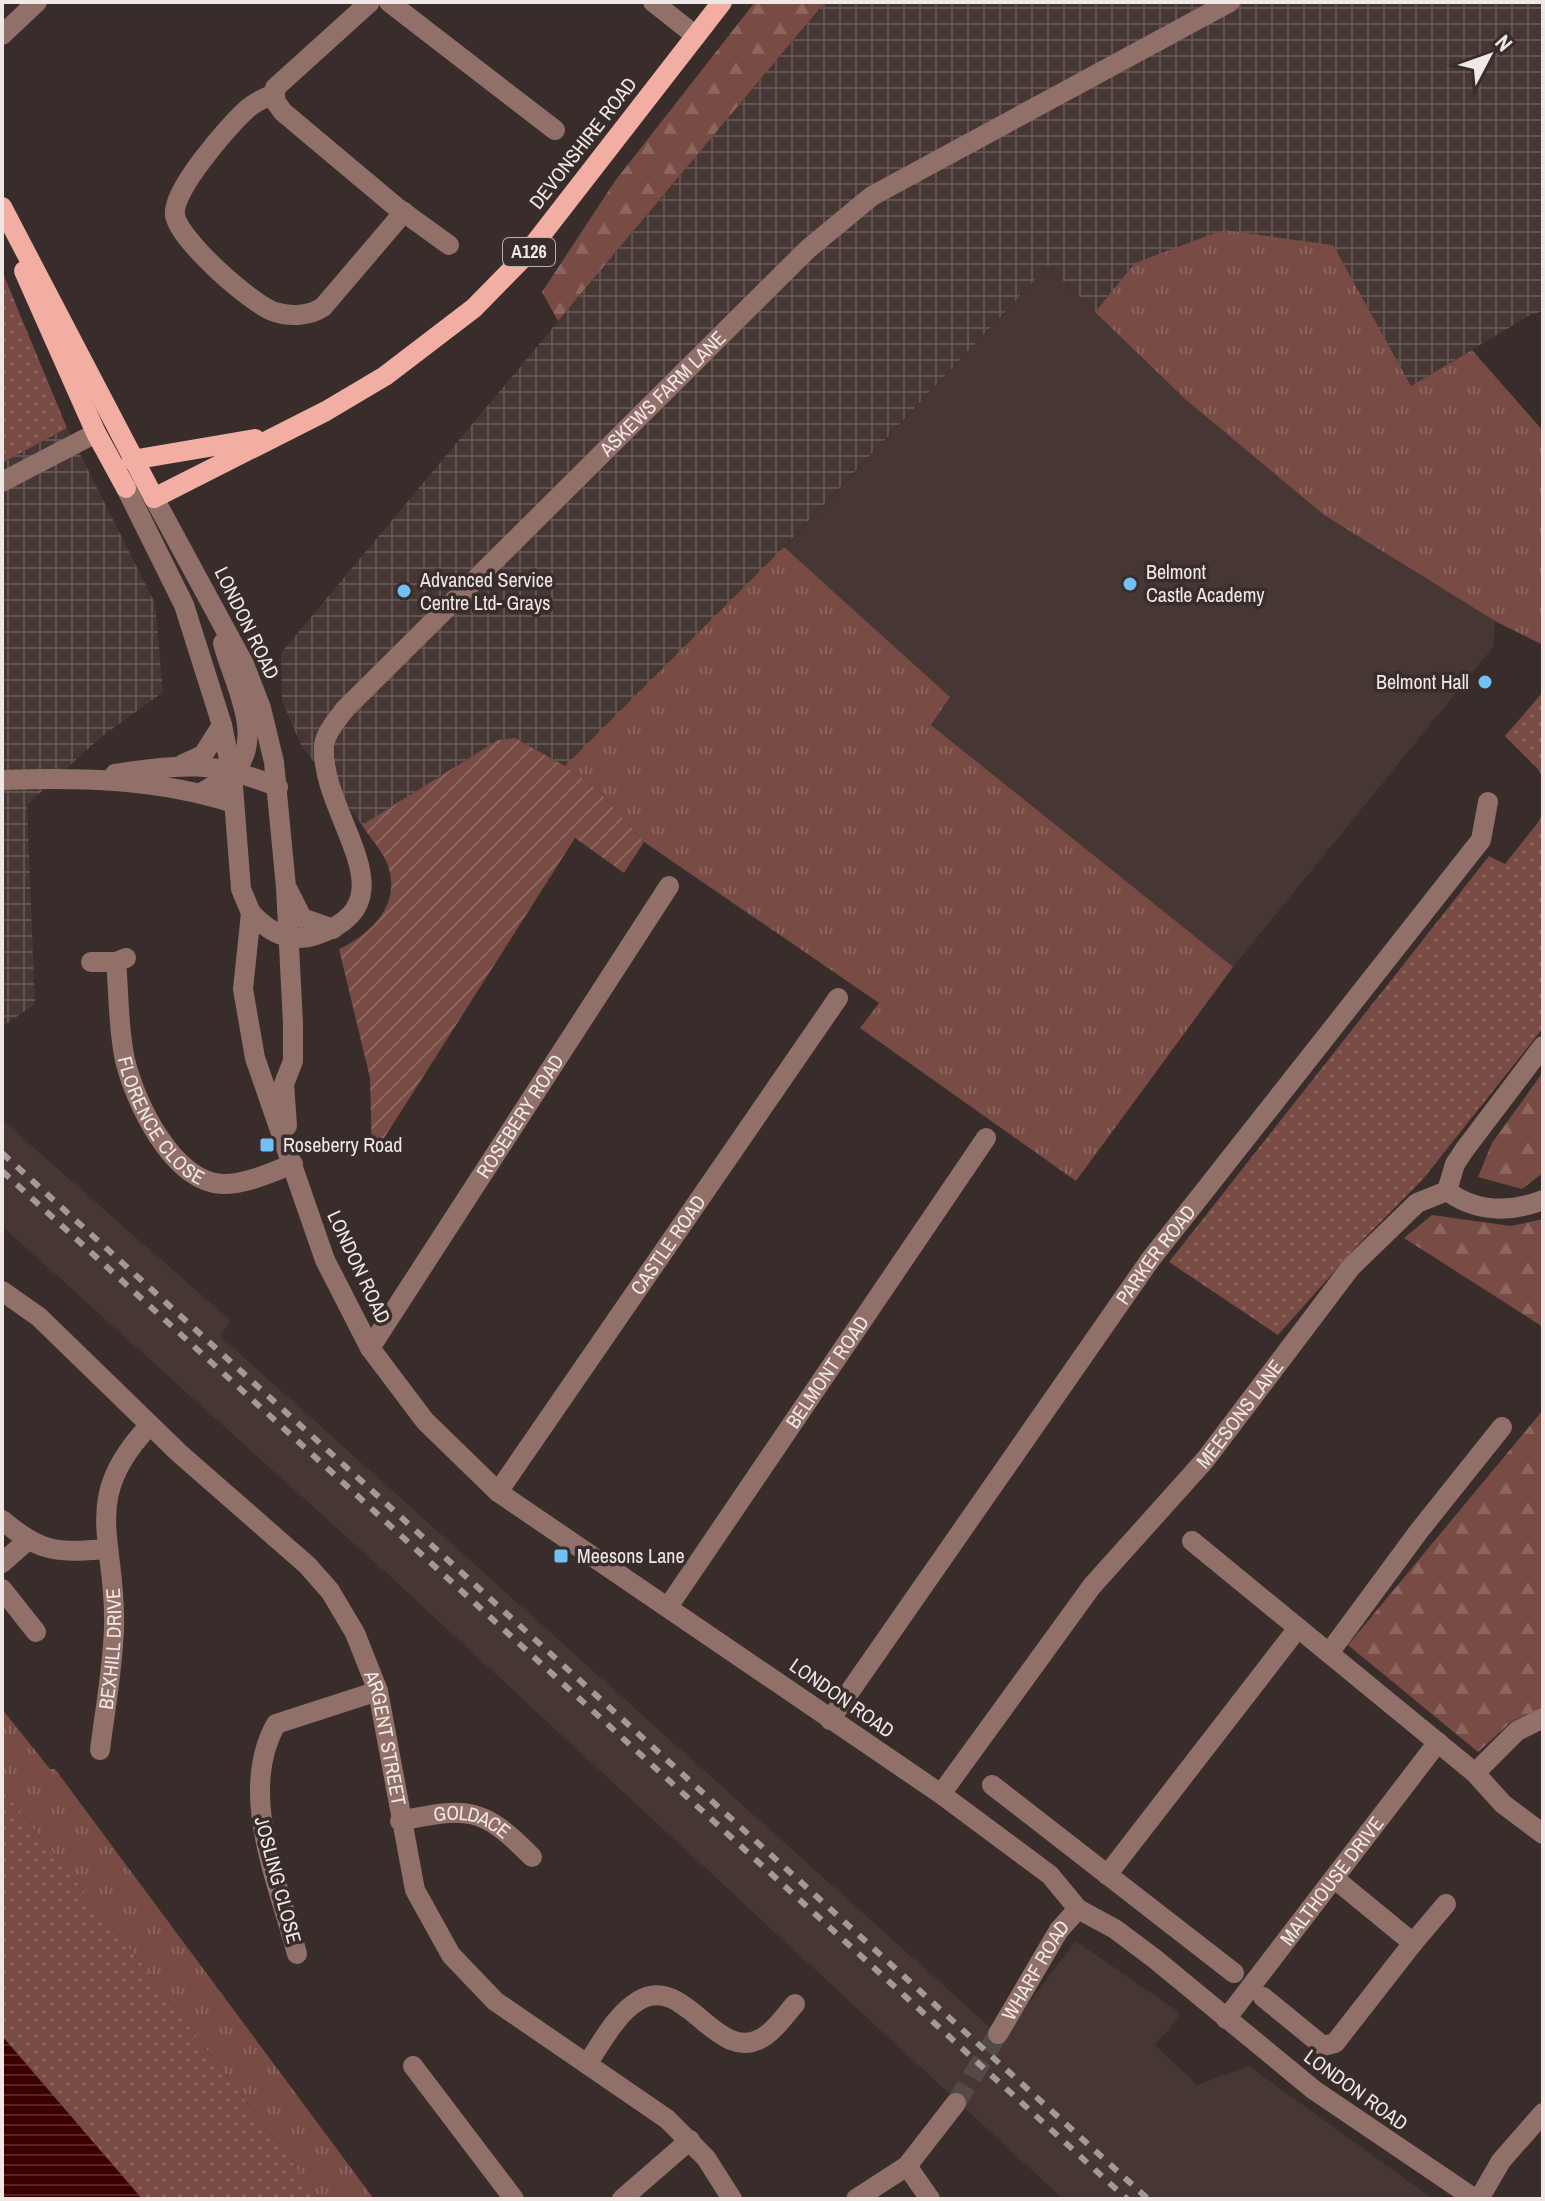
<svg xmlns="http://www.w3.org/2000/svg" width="1545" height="2201" viewBox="0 0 1545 2201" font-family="'Archivo Narrow',sans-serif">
  <defs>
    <pattern id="industrial-grid" width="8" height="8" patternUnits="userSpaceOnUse" patternTransform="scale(2)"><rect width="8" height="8" fill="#473734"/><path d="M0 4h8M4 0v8" fill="none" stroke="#625451"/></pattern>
    <pattern id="grass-tufts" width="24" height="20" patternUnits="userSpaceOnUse" patternTransform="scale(2)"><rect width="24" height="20" fill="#784b44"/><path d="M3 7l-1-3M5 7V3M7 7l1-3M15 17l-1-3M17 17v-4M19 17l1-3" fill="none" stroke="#8c655f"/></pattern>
    <pattern id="forest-firs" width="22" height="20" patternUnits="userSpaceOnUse" patternTransform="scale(2)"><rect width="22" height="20" fill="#784b44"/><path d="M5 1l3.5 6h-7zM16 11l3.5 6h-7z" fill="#8c655f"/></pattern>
    <pattern id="park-dots" width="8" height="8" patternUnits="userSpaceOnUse" patternTransform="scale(2)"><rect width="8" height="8" fill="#784b44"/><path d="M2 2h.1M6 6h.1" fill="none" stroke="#8c655f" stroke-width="1.8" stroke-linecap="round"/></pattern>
    <pattern id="garden-furrows" width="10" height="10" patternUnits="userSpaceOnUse" patternTransform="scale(2)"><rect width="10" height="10" fill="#784b44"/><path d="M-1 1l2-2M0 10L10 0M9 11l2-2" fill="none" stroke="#8c655f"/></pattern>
    <pattern id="water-rules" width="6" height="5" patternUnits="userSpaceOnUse" patternTransform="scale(2)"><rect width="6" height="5" fill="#3d0000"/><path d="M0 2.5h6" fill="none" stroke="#592525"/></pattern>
  </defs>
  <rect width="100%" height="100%" fill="#382d2b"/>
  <g fill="#473734">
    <polygon points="1048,266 1185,399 1324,515 1495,621 1494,646 1233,967 931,725 950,697 784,548"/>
    <polygon points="2,1120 231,1321 220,1336 1002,2038 1076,1941 1177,2011 1180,2016 1155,2045 1197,2085 1249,2066 1433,2199 1063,2199 381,1568 2,1226"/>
  </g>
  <g fill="url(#industrial-grid)">
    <polygon points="825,2 1543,2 1543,311 1530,315 1411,386 1332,245 1135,263 1095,312 1048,266 784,547 565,766 515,738 498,740 362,825 301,745 282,701 281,653"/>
    <polygon points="67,428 155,603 163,692 101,737 27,805 35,1004 2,1027 2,463"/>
  </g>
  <g fill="url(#grass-tufts)">
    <polygon points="1223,230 1333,245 1411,386 1472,350 1543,431 1543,645 1495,621 1324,515 1185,399 1095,312 1135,263"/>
    <polygon points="784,547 950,697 931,725 1233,967 1076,1181 860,1028 879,1003 644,842 598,790 565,766"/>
    <polygon points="2,1709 50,1769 55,1769 374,2199 320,2199 140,1962 2,1789"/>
  </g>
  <g fill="url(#forest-firs)">
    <polygon points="755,2 825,2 558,321 542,292 615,181"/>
    <polygon points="1543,1072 1543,1173 1522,1189 1478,1177 1492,1143"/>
    <polygon points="1432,1215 1511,1226 1543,1219 1543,1327 1404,1238"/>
    <polygon points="1543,1410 1543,1707 1511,1722 1478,1752 1348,1645"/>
  </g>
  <g fill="url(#park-dots)">
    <polygon points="2,271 67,428 2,463"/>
    <polygon points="1543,692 1543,779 1539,770 1505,736"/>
    <polygon points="1543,808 1543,1028 1423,1179 1357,1246 1278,1335 1169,1262 1489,856 1505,864 1540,820"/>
    <polygon points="2,1789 140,1962 320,2199 142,2199 2,2036"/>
  </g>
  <path fill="url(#garden-furrows)" d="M515,738L565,766L598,790L644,842L624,873L575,838L372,1157L370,1078L339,949C369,935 400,907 389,869C386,855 370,838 362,825L498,740Z"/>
  <polygon fill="url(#water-rules)" points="2,2036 142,2199 2,2199"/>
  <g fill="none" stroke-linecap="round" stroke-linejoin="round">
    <polyline stroke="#534947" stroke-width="20" stroke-dasharray="20 10" stroke-linecap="butt" points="956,2103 998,2034"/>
    <g stroke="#91706a" stroke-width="20">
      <polyline points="370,2 275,88 275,101 283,112 395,206 449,245"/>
      <polyline points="389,2 555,130"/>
      <polyline points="653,2 696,36"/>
      <polyline points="2,35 37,2"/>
      <path d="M274,94C264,98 255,102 247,109C229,126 171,191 175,215C178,239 252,305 275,312C290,317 310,316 323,307L404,212"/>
      <polyline points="2,482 96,433"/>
      <polyline points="126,488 184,605 222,725 232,774 241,889 251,913 243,989 255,1058 325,1260 370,1348 425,1421 498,1492 941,1794 1050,1875 1078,1909 1115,1929 1155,1959 1314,2090 1475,2199"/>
      <polyline points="154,498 244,664 261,708 274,762 286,887 293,1024 293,1061 284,1084 287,1126"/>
      <polyline points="183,764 203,755 222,725"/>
      <path d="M115,774C183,764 213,760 278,787"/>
      <path d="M2,780C80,777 158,779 233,803"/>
      <path d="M201,793C211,787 224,781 233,773C267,737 232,681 223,643"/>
      <polyline points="288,890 302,918 333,929"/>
      <path id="s1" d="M251,913C269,932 289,944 316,935C416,902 320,817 324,746C325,733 337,720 345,709L808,249L872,196L1230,2"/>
      <polyline points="91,962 116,962 126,958"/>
      <path id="s2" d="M116,962C119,994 118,1028 125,1060C135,1102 172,1181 222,1184C245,1185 272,1172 293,1164"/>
      <polyline points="1447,1191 1455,1164 1465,1149 1543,1046"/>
      <path d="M1447,1191C1476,1212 1509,1213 1543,1200"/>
      <path id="s3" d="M2,1291L39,1317L179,1453L307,1565L330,1591L355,1633L378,1691L415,1890L451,1955L495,2001L667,2119L706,2158L732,2199"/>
      <path id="s4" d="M370,1348L669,886"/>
      <path id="s5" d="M498,1492L838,998"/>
      <path d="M2,1520C41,1553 57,1553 107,1549"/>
      <polyline points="1192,1541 1475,1773 1503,1804 1543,1834"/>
      <polyline points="2,1563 28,1540"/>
      <polyline points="2,1589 36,1632"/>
      <path id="s6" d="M668,1607L986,1138"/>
      <polyline points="1329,1653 1419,1531 1502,1427"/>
      <path id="s7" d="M830,1720L1150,1260L1481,840L1488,802"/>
      <path id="s8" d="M100,1750C105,1709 113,1668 114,1627C117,1540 78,1500 150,1425"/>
      <polyline points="1475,1773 1517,1731 1543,1718"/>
      <polyline points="992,1785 1234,1973"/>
      <path id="s9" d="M941,1794L1092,1586L1205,1460L1351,1267L1417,1203L1447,1191"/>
      <path id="s10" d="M400,1821C468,1807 482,1806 532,1857"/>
      <polyline points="1107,1875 1298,1628"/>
      <polyline points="1335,1879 1413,1943 1446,1904"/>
      <path d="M297,1954C279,1884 237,1793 276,1724L378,1691"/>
      <polyline points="1263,1997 1323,2046 1335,2043 1413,1943"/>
      <path id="s11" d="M1226,2019L1438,1742"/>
      <path id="s12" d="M998,2034L1059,1930L1078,1909"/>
      <path d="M587,2064C601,2044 616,2014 638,2001C686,1971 717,2069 765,2036C777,2028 786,2014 795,2004"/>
      <polyline points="413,2066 514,2199"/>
      <polyline points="907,2166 930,2199"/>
      <polyline points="622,2199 690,2140"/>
      <polyline points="856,2199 907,2166 956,2103"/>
      <polyline points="1479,2199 1501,2161 1543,2113"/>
    </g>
    <g stroke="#f2aea3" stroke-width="20">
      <polyline points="2,207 154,498"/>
      <polyline points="24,271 96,433 126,488"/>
      <polyline points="132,460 255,439"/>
      <polyline points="154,498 326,411 385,376 474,308 525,256 722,2"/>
    </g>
    <g stroke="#a39a98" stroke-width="6" stroke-dasharray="10 10" stroke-linecap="butt">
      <polyline points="2,1153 1148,2199"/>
      <polyline points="2,1171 1127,2199"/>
    </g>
  </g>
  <g fill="#72c1f5" stroke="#382d2b" stroke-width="3">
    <circle cx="1130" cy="584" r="8"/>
    <circle cx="404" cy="591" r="8"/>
    <circle cx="1485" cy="682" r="8"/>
    <rect x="259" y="1137" width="16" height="16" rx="4"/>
    <rect x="553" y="1548" width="16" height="16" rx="4"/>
  </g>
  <g text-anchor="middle" stroke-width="7" stroke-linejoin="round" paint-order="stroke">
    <rect fill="#382d2b" stroke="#b8b0ae" stroke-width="2" x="503" y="238" width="52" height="28" rx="6"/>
    <g font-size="18" font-weight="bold" fill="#efe8e6">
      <text x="529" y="258">A126</text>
    </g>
    <g font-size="20" fill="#efe8e6" stroke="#382d2b">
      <text transform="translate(583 143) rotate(-52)" y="7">DEVONSHIRE ROAD</text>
      <text dy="7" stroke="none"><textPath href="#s1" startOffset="782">ASKEWS FARM LANE</textPath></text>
      <text transform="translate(247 623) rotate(64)" y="7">LONDON ROAD</text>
      <text dy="7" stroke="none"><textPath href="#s2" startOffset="170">FLORENCE CLOSE</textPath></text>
      <text dy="7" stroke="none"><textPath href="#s4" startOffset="276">ROSEBERY ROAD</textPath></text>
      <text dy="7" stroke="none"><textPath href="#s5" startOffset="300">CASTLE ROAD</textPath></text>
      <text dy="7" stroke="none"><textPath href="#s7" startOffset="568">PARKER ROAD</textPath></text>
      <text transform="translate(359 1267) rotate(65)" y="7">LONDON ROAD</text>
      <text dy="7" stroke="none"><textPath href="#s6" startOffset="284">BELMONT ROAD</textPath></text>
      <text dy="7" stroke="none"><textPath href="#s9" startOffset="484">MEESONS LANE</textPath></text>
      <text dy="7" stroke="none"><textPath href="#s8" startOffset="102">BEXHILL DRIVE</textPath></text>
      <text transform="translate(842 1698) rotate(35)" y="7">LONDON ROAD</text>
      <text dy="7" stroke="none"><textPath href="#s3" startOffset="604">ARGENT STREET</textPath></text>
      <text dy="7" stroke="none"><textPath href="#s10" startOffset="74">GOLDACE</textPath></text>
      <text transform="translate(278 1880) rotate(75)" y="7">JOSLING CLOSE</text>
      <text dy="7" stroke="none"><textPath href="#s11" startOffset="174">MALTHOUSE DRIVE</textPath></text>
      <text dy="7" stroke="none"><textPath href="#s12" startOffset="74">WHARF ROAD</textPath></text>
      <text transform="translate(1356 2090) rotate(36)" y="7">LONDON ROAD</text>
    </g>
    <g font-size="20" fill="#efe8e6" stroke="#382d2b" text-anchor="start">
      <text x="1146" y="579">Belmont<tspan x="1146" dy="23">Castle Academy</tspan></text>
      <text x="420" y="587">Advanced Service<tspan x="420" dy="23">Centre Ltd- Grays</tspan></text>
      <text x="1469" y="689" text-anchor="end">Belmont Hall</text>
      <text x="283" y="1152">Roseberry Road</text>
      <text x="577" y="1563">Meesons Lane</text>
    </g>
  </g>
  <rect width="1545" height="2201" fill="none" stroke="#efe8e6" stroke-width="8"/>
  <g transform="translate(1489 56) rotate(49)" stroke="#382d2b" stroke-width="6" paint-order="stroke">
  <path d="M0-6L14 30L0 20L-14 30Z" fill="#efe8e6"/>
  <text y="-12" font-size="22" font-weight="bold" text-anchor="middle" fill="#efe8e6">N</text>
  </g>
</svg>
